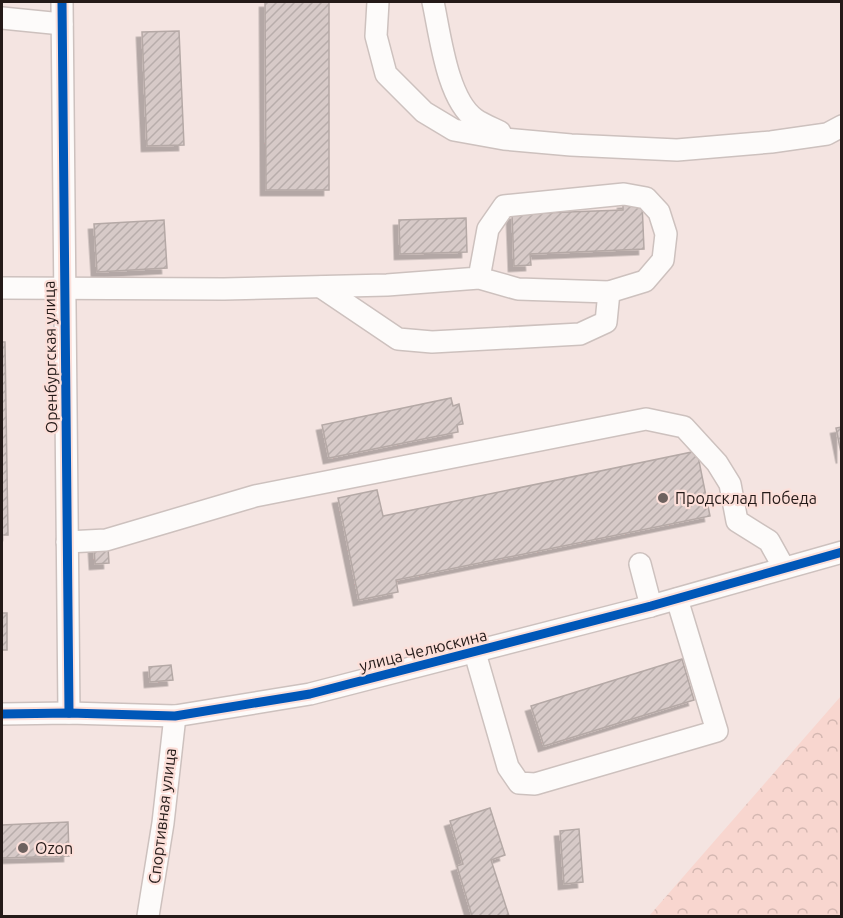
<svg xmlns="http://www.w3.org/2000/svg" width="843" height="918" viewBox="0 0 843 918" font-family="Ubuntu,sans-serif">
  <defs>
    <pattern id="forest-crowns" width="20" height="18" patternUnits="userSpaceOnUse" patternTransform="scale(1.5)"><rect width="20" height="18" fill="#f8d6cf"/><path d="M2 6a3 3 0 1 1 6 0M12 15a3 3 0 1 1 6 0" fill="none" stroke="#d4b7b1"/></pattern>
    <pattern id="building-hatch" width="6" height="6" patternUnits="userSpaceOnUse" patternTransform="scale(1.5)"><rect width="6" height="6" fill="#d7cac8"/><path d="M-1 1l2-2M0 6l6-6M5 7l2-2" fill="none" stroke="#b8adab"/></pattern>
    <filter id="shadow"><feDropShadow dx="-5.5" dy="5.5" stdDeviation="0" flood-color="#0004"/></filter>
  </defs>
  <rect width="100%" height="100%" fill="#f4e4e1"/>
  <polygon fill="url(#forest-crowns)" points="841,696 841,916 649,916"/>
  <g fill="url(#building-hatch)" stroke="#b5a9a6" stroke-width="1.5" filter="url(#shadow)">
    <polygon points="265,2 329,2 329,190 266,190"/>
    <polygon points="179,31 184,145 147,146 142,32"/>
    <polygon points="642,202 644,249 530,254 531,265 514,266 512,214 623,210 623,203"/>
    <polygon points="466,218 467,252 400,254 399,220"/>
    <polygon points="164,220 167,268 97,272 94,224"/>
    <polygon points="2,342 5,342 8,535 2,535"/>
    <polygon points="451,398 453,406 459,404 463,424 457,425 458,432 329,458 322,425"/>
    <polygon points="842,427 842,458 836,428"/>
    <polygon points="697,451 710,516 396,580 398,592 359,600 338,498 377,490 383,516"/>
    <polygon points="94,547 108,547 109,563 95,564"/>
    <rect x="2" y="613" width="5" height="37"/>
    <polygon points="682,659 694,700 544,746 531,706"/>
    <polygon points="171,665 173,680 150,682 149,667"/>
    <polygon points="490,808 505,855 491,860 509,916 472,916 457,866 463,864 450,821"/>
    <polygon points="68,822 69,856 2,858 2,825"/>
    <polygon points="579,829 583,882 564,884 560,831"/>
  </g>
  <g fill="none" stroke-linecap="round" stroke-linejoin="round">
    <g stroke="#cdc1be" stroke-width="24">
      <g id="minor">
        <polyline points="62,2 69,713"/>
        <polyline points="378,2 376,36 386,74 424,112 454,130 504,139 571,145 677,150 771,142 827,134 842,126"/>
        <path d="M433,2C440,34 447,99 475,119C482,124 492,128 500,132"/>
        <polyline points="2,18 62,24"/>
        <polyline points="321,287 398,339 432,342 580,334 606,322 609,292"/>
        <polyline points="2,288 224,289 387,285 479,278 518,289 609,292 645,281 663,260 666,234 659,212 646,198 624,194 504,206 488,229 479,278"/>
        <polyline points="67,542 106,540 255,496 646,419 684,427 717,463 730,484 737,521 769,541 784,568"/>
        <polyline points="640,564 651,606"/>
        <polyline points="475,653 508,767 519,783 535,784 717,731 677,599"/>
        <polyline points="2,714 69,713 175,716 310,694 651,606 842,552"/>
        <polyline points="148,916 163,823 175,716"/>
      </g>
    </g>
    <use href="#minor" stroke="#fdfbfa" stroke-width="21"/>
    <g stroke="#fcdfd9" stroke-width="13">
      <g id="cycleway">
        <polyline points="62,2 69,713"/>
        <polyline points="2,714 69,713 175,716 310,694 651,606 842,552"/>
      </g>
    </g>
    <use href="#cycleway" stroke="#0057b8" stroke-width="9"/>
  </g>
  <g fill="#6d615e" stroke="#fcdfd9" stroke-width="2">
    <circle cx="663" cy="498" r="6"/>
    <circle cx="23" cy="848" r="6"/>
  </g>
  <g text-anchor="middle" stroke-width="4.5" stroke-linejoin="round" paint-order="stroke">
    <g font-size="16" fill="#241a18" stroke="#fcdfd9">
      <text transform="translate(50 357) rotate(-91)" y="6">Оренбургская улица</text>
      <text transform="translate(423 650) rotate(-14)" y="6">улица Челюскина</text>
      <text transform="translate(162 816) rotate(-83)" y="6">Спортивная улица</text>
    </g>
    <g font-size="16" fill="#241a18" stroke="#fcdfd9" text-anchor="start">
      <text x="675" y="504">Продсклад Победа</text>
      <text x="35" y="854">Ozon</text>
    </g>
  </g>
  <rect width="843" height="918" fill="none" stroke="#241a18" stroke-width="6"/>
</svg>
